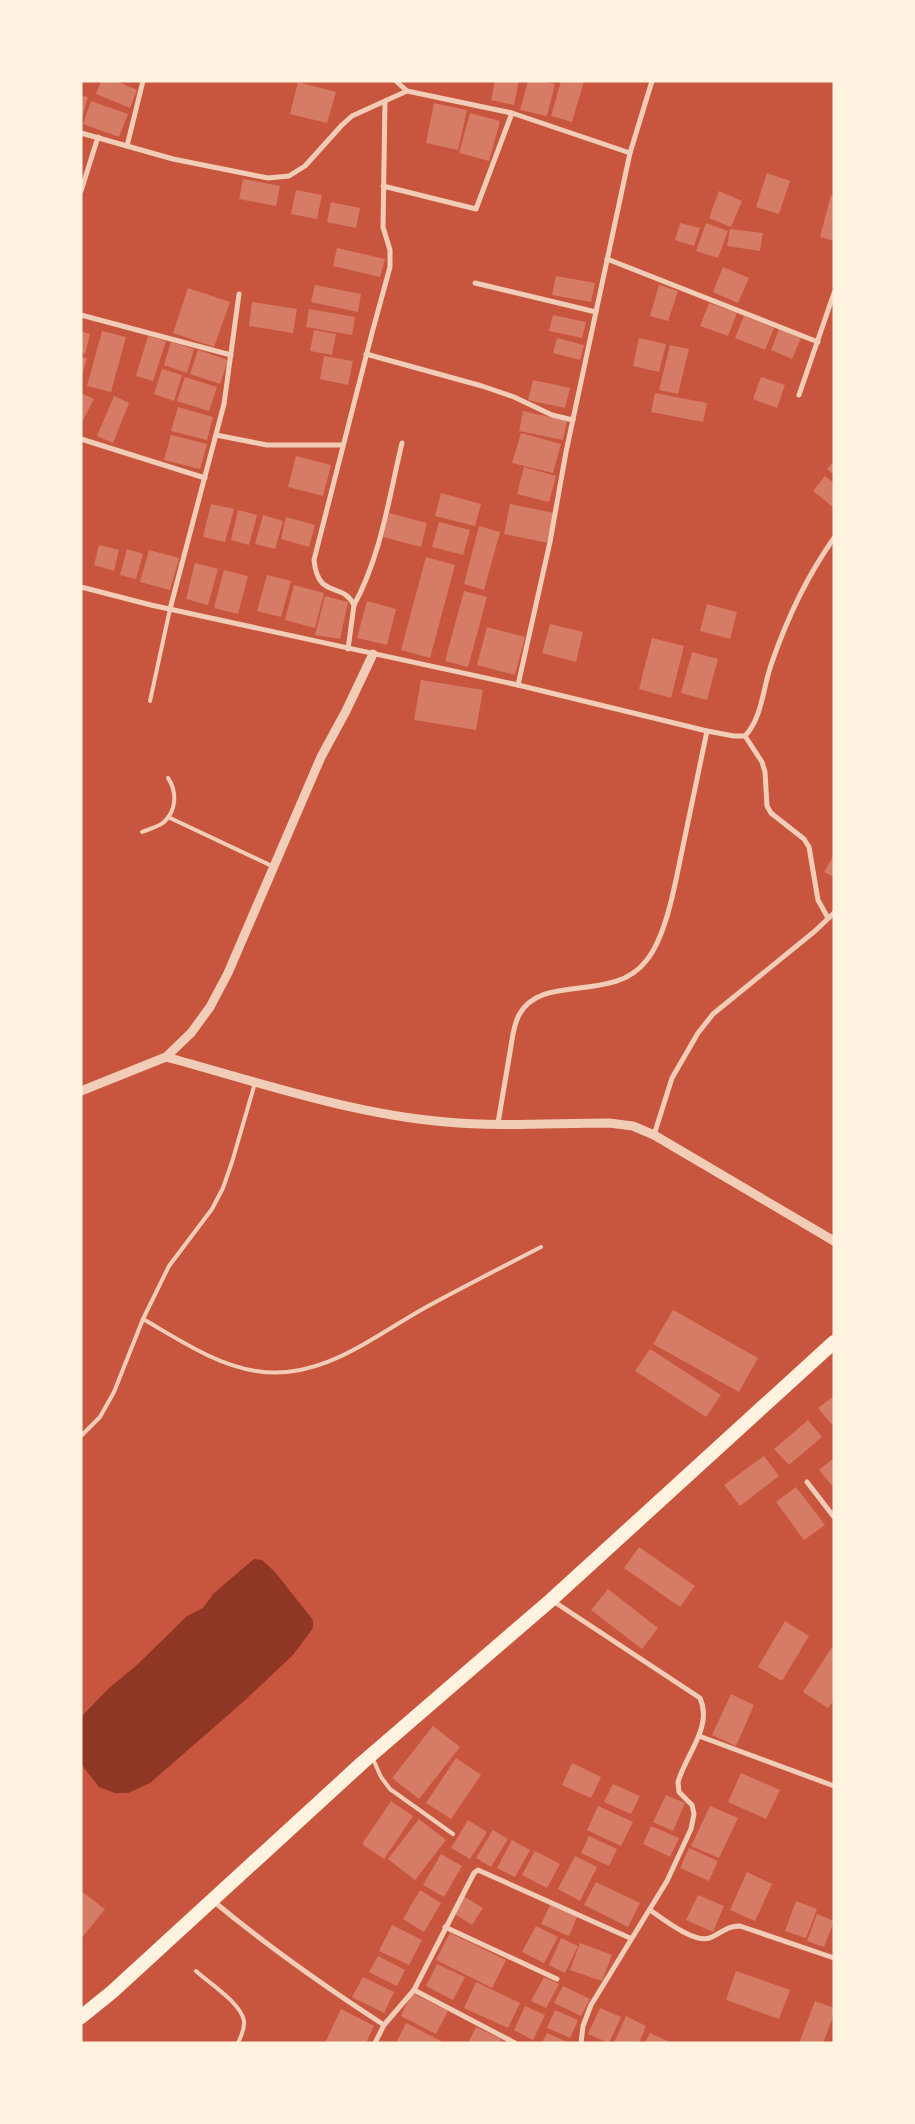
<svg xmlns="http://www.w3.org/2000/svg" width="915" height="2124" viewBox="0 0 915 2124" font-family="Karla,sans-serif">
  <rect width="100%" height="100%" fill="#c8553d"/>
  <polygon fill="#8f3625" points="254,1559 262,1560 275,1572 313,1620 313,1628 293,1655 243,1702 150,1783 128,1793 115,1793 99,1787 81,1764 81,1718 83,1715 109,1688 137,1665 187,1616 203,1608 214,1593"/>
  <g fill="#d67c66">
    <polygon points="101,81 116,81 137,90 130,108 96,94"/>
    <polygon points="495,81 519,81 514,105 491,100"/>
    <polygon points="528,81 544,81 555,84 547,116 520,110"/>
    <polygon points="561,81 584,81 572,122 551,116"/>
    <polygon points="298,82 336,92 327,123 290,114"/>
    <polygon points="81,95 88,97 82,118 81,118"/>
    <polygon points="91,101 128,114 119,137 83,124"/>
    <polygon points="434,103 467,110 458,150 426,143"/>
    <polygon points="470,113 500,121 489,161 459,153"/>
    <polygon points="767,173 790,181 779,214 756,207"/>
    <polygon points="243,179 280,186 276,206 239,199"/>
    <polygon points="296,190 322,195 317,219 291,214"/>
    <polygon points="719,191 742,201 731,227 709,218"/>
    <polygon points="831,195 834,196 834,241 820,237"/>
    <polygon points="331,202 360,208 356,228 327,222"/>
    <polygon points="680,223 700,228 694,246 675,240"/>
    <polygon points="706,223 728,231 718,258 696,251"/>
    <polygon points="730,229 763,233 760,251 727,246"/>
    <polygon points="337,248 385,259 380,277 333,266"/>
    <polygon points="723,267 749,278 738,303 713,292"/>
    <polygon points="556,276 595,283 591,302 552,295"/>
    <polygon points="315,285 361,294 358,312 311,302"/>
    <polygon points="659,285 678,291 668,321 650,316"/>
    <polygon points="188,288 230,302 214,347 173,333"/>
    <polygon points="252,302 297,309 293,333 249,326"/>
    <polygon points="709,303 737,313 728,336 700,326"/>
    <polygon points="309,309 355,317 352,335 306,327"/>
    <polygon points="553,315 586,322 582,338 549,331"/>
    <polygon points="744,316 774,328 765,350 735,338"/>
    <polygon points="779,329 801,338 792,359 771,350"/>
    <polygon points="314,330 336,334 332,355 310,351"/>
    <polygon points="81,331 90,334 85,354 81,353"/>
    <polygon points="102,331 126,337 111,392 87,386"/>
    <polygon points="148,336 166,341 153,381 136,376"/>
    <polygon points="557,338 584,345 580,360 553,353"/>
    <polygon points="639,338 666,344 659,372 633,366"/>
    <polygon points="171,342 194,349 187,373 164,365"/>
    <polygon points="670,345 689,349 678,394 659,390"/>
    <polygon points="198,350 228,360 220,384 190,374"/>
    <polygon points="324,356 353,361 348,385 320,379"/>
    <polygon points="81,357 87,358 82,377 81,377"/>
    <polygon points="162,369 182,375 174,401 154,394"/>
    <polygon points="185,377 217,387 209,411 177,401"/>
    <polygon points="761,377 785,385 777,408 753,399"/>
    <polygon points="533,380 570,388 565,408 528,400"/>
    <polygon points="81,393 94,399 81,424"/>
    <polygon points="655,393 707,403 703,422 651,412"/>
    <polygon points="114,396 129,403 113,443 97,436"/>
    <polygon points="178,407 213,417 207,440 171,431"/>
    <polygon points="523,411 567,421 563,440 519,431"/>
    <polygon points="521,433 561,444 553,473 512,463"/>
    <polygon points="171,435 207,444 200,469 164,460"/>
    <polygon points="296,456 331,465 323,496 288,487"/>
    <polygon points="834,461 834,475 827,469"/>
    <polygon points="524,467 556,476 549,502 517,494"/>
    <polygon points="825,476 834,483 834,508 813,491"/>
    <polygon points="441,493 481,504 475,526 435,516"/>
    <polygon points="211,504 234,509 225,542 203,537"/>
    <polygon points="510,504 554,513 548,543 504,534"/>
    <polygon points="238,510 257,515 249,545 231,540"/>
    <polygon points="389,513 427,523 421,547 383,537"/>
    <polygon points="263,515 283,521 275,549 255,544"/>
    <polygon points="286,517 315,525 309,547 281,539"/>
    <polygon points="439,522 470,530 463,555 432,547"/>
    <polygon points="479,526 500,532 484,590 464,584"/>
    <polygon points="99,545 119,550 114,571 94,565"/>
    <polygon points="127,549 143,554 136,579 120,575"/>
    <polygon points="149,550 179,558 170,590 140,582"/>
    <polygon points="426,557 455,565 430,658 401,650"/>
    <polygon points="195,563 218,569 208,605 186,599"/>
    <polygon points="224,570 248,576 238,614 214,608"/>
    <polygon points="267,575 291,581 281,617 257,611"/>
    <polygon points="294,585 324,593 315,628 285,620"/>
    <polygon points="464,591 487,597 468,667 445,661"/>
    <polygon points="325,596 348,602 340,639 315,635"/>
    <polygon points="367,601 396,609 387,645 357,638"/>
    <polygon points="707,604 737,612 730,639 700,631"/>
    <polygon points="550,624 583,632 576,662 542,653"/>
    <polygon points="487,627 525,637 515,675 477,665"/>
    <polygon points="652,638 684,646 671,698 639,689"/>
    <polygon points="692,652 718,659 707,700 681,693"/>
    <polygon points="421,680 483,690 476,730 414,720"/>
    <polygon points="834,855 834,877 824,872"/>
    <polygon points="673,1310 758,1358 739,1392 653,1344"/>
    <polygon points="650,1349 721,1395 706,1417 635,1371"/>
    <polygon points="834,1396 834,1427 818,1408"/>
    <polygon points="808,1420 822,1437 789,1465 774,1449"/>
    <polygon points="764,1456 779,1476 740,1506 724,1485"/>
    <polygon points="834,1458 834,1488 819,1470"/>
    <polygon points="796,1487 825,1525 804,1540 776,1502"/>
    <polygon points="639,1547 695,1586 680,1607 624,1568"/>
    <polygon points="608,1589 658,1628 642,1649 591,1610"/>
    <polygon points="785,1621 809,1636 782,1681 758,1667"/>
    <polygon points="832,1647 834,1648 834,1700 828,1708 803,1692"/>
    <polygon points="731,1694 754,1705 736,1746 712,1735"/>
    <polygon points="433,1726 460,1747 419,1799 392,1778"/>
    <polygon points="456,1758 481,1775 451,1819 426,1803"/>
    <polygon points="572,1763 601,1777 591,1798 562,1785"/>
    <polygon points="741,1773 780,1790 766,1819 728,1802"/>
    <polygon points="613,1784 640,1796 631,1814 604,1802"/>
    <polygon points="666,1795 685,1803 673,1831 653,1822"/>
    <polygon points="391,1801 413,1816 384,1859 362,1844"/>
    <polygon points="598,1806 633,1822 621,1846 587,1830"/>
    <polygon points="710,1806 738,1818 719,1858 691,1846"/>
    <polygon points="419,1819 446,1840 415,1880 388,1859"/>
    <polygon points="468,1820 487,1832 470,1859 451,1848"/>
    <polygon points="651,1826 679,1838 670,1857 643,1844"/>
    <polygon points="493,1830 508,1839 491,1867 476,1858"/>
    <polygon points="589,1836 617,1849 609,1866 581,1853"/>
    <polygon points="512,1840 530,1850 515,1877 497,1868"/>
    <polygon points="689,1848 718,1861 709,1881 680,1868"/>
    <polygon points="535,1851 560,1864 547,1888 522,1875"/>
    <polygon points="441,1854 462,1866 444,1897 423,1885"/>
    <polygon points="575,1856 597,1867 580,1901 558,1889"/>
    <polygon points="747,1872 772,1884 755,1921 730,1910"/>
    <polygon points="596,1882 640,1903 628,1927 584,1905"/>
    <polygon points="420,1890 441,1903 424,1932 403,1919"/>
    <polygon points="81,1891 105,1909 81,1939"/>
    <polygon points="698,1895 724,1906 713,1932 686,1920"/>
    <polygon points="463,1896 483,1908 472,1925 453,1913"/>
    <polygon points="796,1901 817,1909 806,1938 785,1931"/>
    <polygon points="550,1905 577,1917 569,1936 541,1924"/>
    <polygon points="817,1914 834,1921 824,1947 807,1941"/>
    <polygon points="392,1925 422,1940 409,1965 379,1951"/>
    <polygon points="536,1926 558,1937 544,1963 522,1952"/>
    <polygon points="450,1933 506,1960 492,1988 436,1960"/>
    <polygon points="561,1938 578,1946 565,1973 549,1965"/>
    <polygon points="580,1943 612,1955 602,1981 570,1970"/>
    <polygon points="378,1956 405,1970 397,1986 369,1972"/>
    <polygon points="437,1964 465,1977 453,2000 426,1986"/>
    <polygon points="736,1971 790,1990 779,2019 726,2000"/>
    <polygon points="363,1977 394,1992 384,2013 352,1997"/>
    <polygon points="544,1977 559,1984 546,2008 531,2001"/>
    <polygon points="476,1982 520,2003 508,2028 464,2008"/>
    <polygon points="563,1986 590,1999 581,2016 554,2003"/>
    <polygon points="412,1993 448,2011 436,2034 401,2016"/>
    <polygon points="815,2001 834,2008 834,2014 823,2043 799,2043"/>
    <polygon points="525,2006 545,2015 533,2040 514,2030"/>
    <polygon points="600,2008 621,2017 609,2043 588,2034"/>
    <polygon points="341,2009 374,2026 366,2043 325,2043"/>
    <polygon points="555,2010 578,2020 570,2038 547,2028"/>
    <polygon points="626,2016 646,2026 639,2043 614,2043"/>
    <polygon points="406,2023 445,2043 396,2043"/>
    <polygon points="476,2027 501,2039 500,2043 468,2043"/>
    <polygon points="547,2033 570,2043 542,2043"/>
    <polygon points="650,2033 672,2043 645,2043"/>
  </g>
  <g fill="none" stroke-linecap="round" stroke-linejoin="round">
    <g stroke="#f1ccb7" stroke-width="4">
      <polyline points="150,701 170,609"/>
      <polyline points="168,817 274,867"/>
      <path d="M142,832C149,829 158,827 164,822C177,810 177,791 168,778"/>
      <path d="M143,1319C178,1339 216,1365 256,1371C322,1382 376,1334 430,1305C467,1285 504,1266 541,1247"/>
      <polyline points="81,1436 100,1417 114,1392 143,1319 169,1266 212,1209 223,1188 232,1162 255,1083"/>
      <polyline points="373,1759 381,1777 390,1789 453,1834"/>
      <path d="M196,1971C209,1983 241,2003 244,2021C245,2029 241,2036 238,2043"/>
    </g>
    <g stroke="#f1ccb7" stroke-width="5">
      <polyline points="396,81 407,91 512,113 630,153"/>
      <polyline points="81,133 173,159 268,178 289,176 305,166 342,125 352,116 407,91"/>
      <polyline points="127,146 143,81"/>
      <polyline points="383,186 476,209 512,113"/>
      <polyline points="81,191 98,137"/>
      <polyline points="607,259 818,342"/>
      <polyline points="475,283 596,312"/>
      <polyline points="81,315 231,355"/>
      <polyline points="366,354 482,386 514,397 552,415 573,420"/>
      <polyline points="799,395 834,293"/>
      <polyline points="216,435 267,445 342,445"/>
      <polyline points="81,439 205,478"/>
      <path d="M81,587L151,605L518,685L707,731L734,736H745C762,718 763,688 771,665C786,621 807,576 834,538"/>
      <path d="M354,605C381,556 389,497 402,443"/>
      <polyline points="170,609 224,404 239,294"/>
      <path d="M348,649L354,605C342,581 318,600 314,560L372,333L390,267V250L383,227L385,101"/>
      <polyline points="518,685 550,542 566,452 630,153 652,81"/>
      <polyline points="745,736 762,762 765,772 767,806 771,813 804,839 809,847 818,900 828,918"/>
      <path d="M498,1123C502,1100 506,1076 510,1052C512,1041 513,1026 519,1015C542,972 613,1004 646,961C667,936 676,879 683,846C691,808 699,769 707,731"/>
      <polyline points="654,1135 672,1078 698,1033 713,1014 815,931 834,913"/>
      <polyline points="807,1482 834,1517"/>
      <path d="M553,1601L700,1698C713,1727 686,1754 678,1782L679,1792L692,1805L694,1814L691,1829L667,1881L591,2005L583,2026L581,2043"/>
      <polyline points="699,1736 834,1786"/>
      <path d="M212,1900C267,1946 324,1986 384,2025"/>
      <path d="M650,1910C663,1919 697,1946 712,1937C723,1932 727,1926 740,1926L834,1958"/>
      <polyline points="445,1927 557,1979"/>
      <polyline points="414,1990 515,2043"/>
      <polyline points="375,2043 384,2025 414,1990 474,1873 478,1870 630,1938"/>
    </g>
    <g stroke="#f1ccb7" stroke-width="9">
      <path d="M166,1057C258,1082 351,1114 446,1122C499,1127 555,1123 609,1123L633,1126L654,1135L834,1241"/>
      <polyline points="81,1091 166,1057 191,1033 210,1007 228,973 321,757 346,711 373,654"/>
    </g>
    <polyline stroke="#fff3e0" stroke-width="14" points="81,2017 112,1992 362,1763 551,1600 834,1342"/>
  </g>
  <rect width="915" height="2124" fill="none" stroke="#fff3e0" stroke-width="165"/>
</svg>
